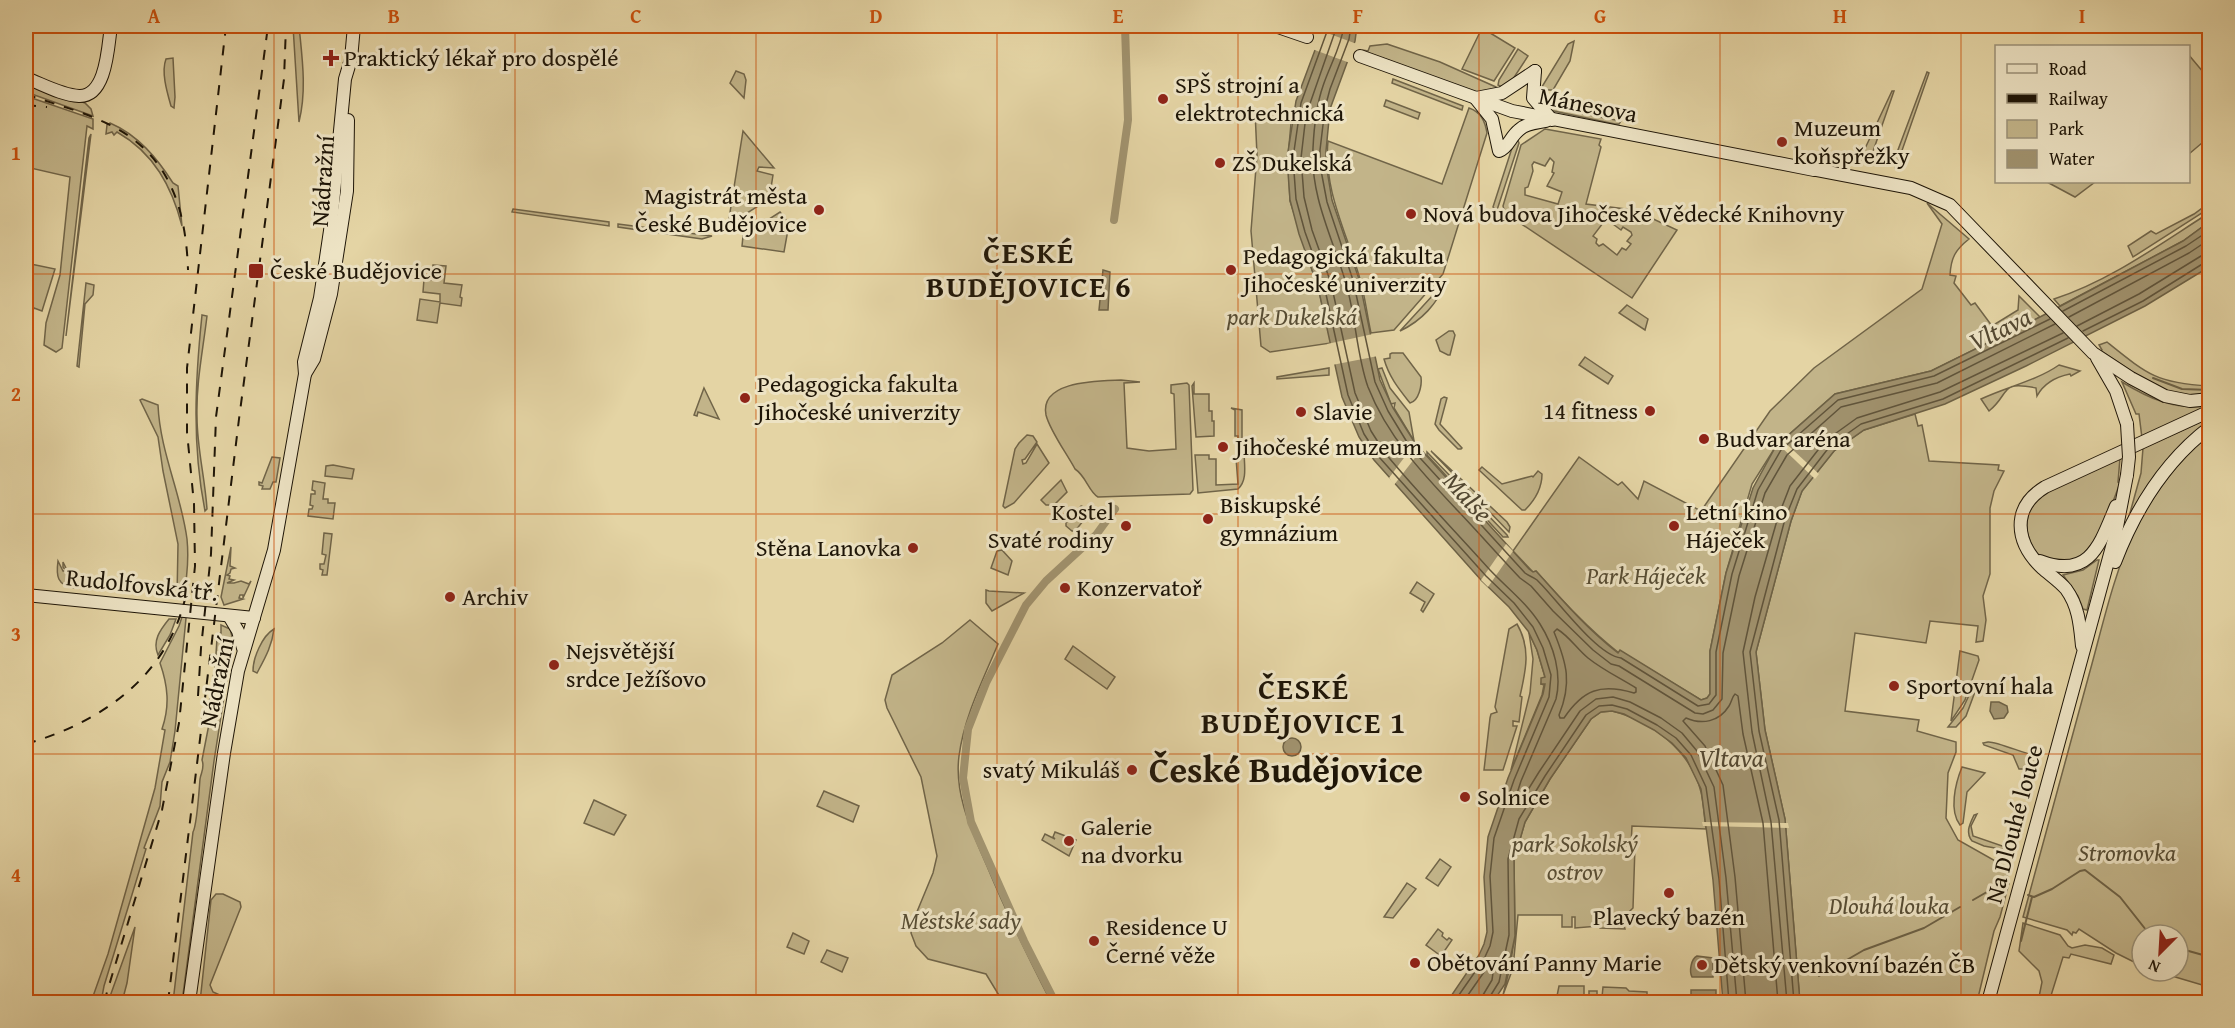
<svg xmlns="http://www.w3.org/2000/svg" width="2235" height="1028" viewBox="0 0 2235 1028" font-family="'Gentium Book Plus',serif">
  <rect width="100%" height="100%" fill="#e4d4a4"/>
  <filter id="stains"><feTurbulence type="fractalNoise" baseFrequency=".00333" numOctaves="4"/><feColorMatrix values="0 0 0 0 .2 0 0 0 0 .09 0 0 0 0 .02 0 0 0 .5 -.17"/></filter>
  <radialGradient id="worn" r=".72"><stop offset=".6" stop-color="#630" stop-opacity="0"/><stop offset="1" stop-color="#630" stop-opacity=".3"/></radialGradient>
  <g fill="#c2b489" stroke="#706448" stroke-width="1.5" fill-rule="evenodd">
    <path d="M293,26H299C302,57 307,90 299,122Z"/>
    <polygon points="1482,28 1515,48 1494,81 1462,69"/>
    <polygon points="1574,41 1570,61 1553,90 1540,90 1568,44"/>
    <polygon points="1387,44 1440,62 1496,87 1495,90 1476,93 1362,53 1363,50 1368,51 1370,46"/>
    <polygon points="1518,49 1528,56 1513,79 1502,87 1498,85 1499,80"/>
    <polygon points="2188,54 2209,79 2209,137 2189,154"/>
    <path d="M173,58L175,97L174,108L171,106C167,92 161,72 166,59Z"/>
    <polygon points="736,71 744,74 746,80 744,98 730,83"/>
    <polygon points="1927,72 1929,73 1898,162 1895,167 1895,158"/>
    <polygon points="1393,79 1463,106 1462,110 1392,83"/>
    <polygon points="26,83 85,103 91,109 93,116 26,92"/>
    <polygon points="1892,91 1894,91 1870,160 1864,163 1855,161 1856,156 1861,157"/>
    <polygon points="26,96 93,119 93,129 87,126 62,348 56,352 44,345 46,323 60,275 70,177 26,167"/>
    <polygon points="1386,100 1420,113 1418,119 1384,106"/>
    <polygon points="1541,106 1621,121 1619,124 1615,124 1549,110"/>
    <path d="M1469,108C1481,112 1485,121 1487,133L1443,274L1394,330L1371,333C1367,315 1365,296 1360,279C1347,233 1323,190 1328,141L1442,184Z"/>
    <polygon points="1255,111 1292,112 1288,157 1290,201 1319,291 1331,343 1270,352 1261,346 1251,231 1257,155"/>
    <path d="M110,123C138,135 157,158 173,183L178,186L182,226C172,187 154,153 117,132L114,135L112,132L106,134L107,125Z"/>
    <path d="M1545,129L1601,139L1599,145L1601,147L1586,204L1634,210L1677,230L1632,298L1505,213L1503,206L1521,145ZM1550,158L1554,162L1552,172L1554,173L1547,186L1562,192L1558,204L1525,195V188L1528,187L1533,171L1532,165L1534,162L1545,166ZM1606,219L1621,230L1623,227L1631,232L1632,235L1627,241L1631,244L1626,250L1622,248L1617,255L1603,244L1599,246L1596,243L1597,239L1593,236Z"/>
    <polygon points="743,131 774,168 759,167 757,171 773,175 770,194 766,201 728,225"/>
    <polygon points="91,134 66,336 89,138"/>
    <polygon points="1517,138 1519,143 1497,210 1493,207 1512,148"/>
    <polygon points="2047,182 2095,182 2075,197"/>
    <path d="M1927,203L1969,239C1955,250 1951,258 1950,275L1956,276L1954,283L1971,305L1975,303L1992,326L2018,310L2019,296L2040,317L1931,371L1835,394L1776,446L1752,484L1726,573L1710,651V694L1707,698L1701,700L1620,651L1619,653C1588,629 1562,600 1536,571L1533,572L1513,551L1579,457L1618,485L1622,482L1638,499L1644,481L1701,511L1770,411L1814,368L1922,289L1942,224Z"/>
    <polygon points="2209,203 2209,208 2202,213 2133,257 2128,246 2151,231 2156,234 2194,214"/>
    <polygon points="513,209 609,222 609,226 512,212"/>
    <polygon points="780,212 789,224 784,252 742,246 743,236"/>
    <path d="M2209,213V222L2183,241L2060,306L2054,299C2110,281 2160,244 2209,213Z"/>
    <polygon points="618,224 712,236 702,239 618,227"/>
    <polygon points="26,263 55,269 42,311 34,308 30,318 26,316"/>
    <polygon points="433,265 446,266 444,283 462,285 460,297 462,298 461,306 440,303 437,323 417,320 420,299 440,302 440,294 423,292 424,279 431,280"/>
    <path d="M1445,282H1447C1436,304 1423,320 1400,331Z"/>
    <polygon points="86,283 94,285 93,295 85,304 79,367 77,366"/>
    <polygon points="1627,305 1648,319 1645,330 1619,313"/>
    <path d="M202,315L207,316C203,350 196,383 197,417C197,448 205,478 207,509L205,511C192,445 195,382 202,315Z"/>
    <polygon points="1449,331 1453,331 1455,335 1450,355 1448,355 1440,351 1436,340"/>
    <path d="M2107,342C2148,375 2157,383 2209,386V396L2166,394L2101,351L2102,350L2099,345Z"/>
    <path d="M1392,353H1403L1421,377C1422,385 1419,401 1410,403C1399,389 1389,377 1384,359L1390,358V354Z"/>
    <polygon points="1585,357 1613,376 1608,384 1579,365"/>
    <path d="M2059,365L2080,371L2071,376L2070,374C2055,377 2044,383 2037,396L2036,388C1999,380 2011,393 1989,411L1981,399C2006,387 2036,381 2059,365Z"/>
    <polygon points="1329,368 1329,375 1277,379 1277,377"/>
    <polygon points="1382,368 1390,388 1409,412 1414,441 1394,408 1395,403 1391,404 1378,369"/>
    <path d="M1121,380L1140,382L1124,383L1127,448L1149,451L1176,449L1174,394L1171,393V385L1187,383L1189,385L1193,490L1190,494L1098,497C1089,492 1086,476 1075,469C1067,454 1050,431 1046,415C1039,380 1100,381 1121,380Z"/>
    <path d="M2122,382C2150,399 2174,410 2208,406L2142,438L2139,414H2136Z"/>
    <polygon points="1194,383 1194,394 1209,394 1209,411 1212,411 1212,421 1214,421 1214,436 1196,437 1192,386"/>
    <polygon points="704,388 718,417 719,419 698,412 697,416 694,415"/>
    <polygon points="1444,397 1447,398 1440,424 1462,448 1461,449 1458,449 1439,430 1435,424 1441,399"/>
    <path d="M142,399L158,405C160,452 181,493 187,539C189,559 187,579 183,599L177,597L178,544L163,471L158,437L140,400Z"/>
    <polygon points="1231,408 1242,410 1242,439 1238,439 1238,436 1235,436 1235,410"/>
    <polygon points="1915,414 1918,426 1922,425 1929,461 1999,465 1998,470 2004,471 1994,491 1990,508 1990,574 1983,596 1986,620 1983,641 1976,642 1978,626 1930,621 1926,643 1855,633 1845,711 1919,720 1917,731 1956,742 1956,752 1948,773 1946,818 1958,840 2006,867 2009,883 2000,917 1994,931 1977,1002 1800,1002 1785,819 1765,730 1756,652 1791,521 1802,491 1834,451 1864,430"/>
    <polygon points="2209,418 2209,422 2125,531 2141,473 2143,448"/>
    <path d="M2209,432V987L2155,971H2178V935H2142V966L2116,953L2079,929L2076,933L2073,932L2072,935L2067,930L2023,917C2045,835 2067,753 2090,671C2103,624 2114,573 2135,529C2154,492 2180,460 2209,432Z"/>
    <polygon points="1027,435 1033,436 1037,442 1025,459 1022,460 1023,464 1026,463 1037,444 1049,463 1014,503 1005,508 1003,506 1015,449 1019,443"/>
    <path d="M1240,450L1244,451C1244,464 1248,480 1238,489L1198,493L1195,455H1209V459H1216V485L1238,484L1236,458L1239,457Z"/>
    <polygon points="1431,451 1507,522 1510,527 1509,532"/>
    <polygon points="1427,452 1507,535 1508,537 1503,537 1427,455"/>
    <polygon points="272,457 280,458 276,482 273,482 270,489 262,489 263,486 259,485 259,482 262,483"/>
    <path d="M2120,458L2118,482L2120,483L2102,531L2078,561C2069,560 2054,562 2045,559C2038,556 2033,548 2030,541C2022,521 2029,505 2046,492Z"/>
    <polygon points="333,465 354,469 352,479 325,476 326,466"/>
    <path d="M1482,467L1502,484L1532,476L1533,477L1538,471L1542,474C1542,488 1535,500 1525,510H1522L1479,470Z"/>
    <polygon points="1061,480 1067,492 1054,505 1046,505 1041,500"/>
    <polygon points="313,481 325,483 323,499 328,499 328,503 335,503 333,519 308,516 309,509 312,509 313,506 310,505 311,494 315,494 315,491 312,490"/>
    <polygon points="1081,506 1084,507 1088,515 1075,531 1072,531 1066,526 1066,523"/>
    <polygon points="324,533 332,534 327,575 322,575 323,570 320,569 320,564 324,564 326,555 322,554"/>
    <polygon points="231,547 230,566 235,568 231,569 230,573 227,575 230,576 229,579 234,580 227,583 234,583 241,581 249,584 251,581 243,598 243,595 240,595 239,598 243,599 224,605 221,597"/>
    <polygon points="1002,550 1012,561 1008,575 991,568 997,551"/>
    <polygon points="2097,560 2099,560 2087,610 2083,609 2078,596 2063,575 2083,570"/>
    <path d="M58,561L63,571H66L63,567V562L67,570L76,571L74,588C57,585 56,576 58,561Z"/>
    <polygon points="1417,582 1434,594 1423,612 1421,610 1425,602 1410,593"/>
    <polygon points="986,590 989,591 1024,593 992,611 986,603"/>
    <path d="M185,608H187L175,731L170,762L162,782L160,806L144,848L146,849L104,986L101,1002H91L108,954L155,788L165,730L162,729C170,706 168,686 160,663L179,626Z"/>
    <path d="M169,619H176L170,635L158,655C152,641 160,630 169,619Z"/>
    <path d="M970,620L998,644C983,680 964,717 959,756C954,795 972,831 987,866C1006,912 1028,957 1051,1002H1003L986,974L928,959L916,946L911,933L914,919L933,873L937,856L921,777L887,708L885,700L892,675L942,643Z"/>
    <path d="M1517,624C1531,648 1526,670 1520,696L1522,697L1519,722L1513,721V726H1517L1503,770H1484L1490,718L1491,714L1497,712L1495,707L1509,629Z"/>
    <path d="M221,625L230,629L233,640L214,761L182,1002H173L193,832C197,825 199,791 200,779C201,772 205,768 202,760L210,719L208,710L213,677L215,670L217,638L218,633H221Z"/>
    <path d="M274,629C272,646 265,658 257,673L253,671C253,658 262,636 274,629Z"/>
    <polygon points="1529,633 1537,650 1545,677 1542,680 1541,684 1544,685 1542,695 1511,770 1530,693 1533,659"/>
    <polygon points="1073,646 1115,677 1107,689 1065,659"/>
    <polygon points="1960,651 1978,656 1979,660 1965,700 1951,721"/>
    <polygon points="1972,689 1976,689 1966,716 1956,727 1948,727 1963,708"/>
    <path d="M1612,711C1652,721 1691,751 1701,792C1704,804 1704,817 1706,829L1632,826L1631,846H1635L1633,908L1628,913L1632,922L1623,921L1625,929L1600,928L1599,926L1575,928V917H1572V927H1562V915H1518L1513,968L1503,995L1510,967L1515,934L1514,860L1525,822L1550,779L1591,719L1601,712Z"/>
    <path d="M1988,742C1995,741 2023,753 2033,755L2037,759V763L2030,769H2019L2013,755L1984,745L1983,743Z"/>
    <path d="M1962,767L1985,773L1967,792L1963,823L1960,825C1949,811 1955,784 1962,767Z"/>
    <polygon points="824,791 859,806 853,822 817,806"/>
    <polygon points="594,800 626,815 614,835 584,823"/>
    <path d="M1977,814L1971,826L1973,836L2008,848L2012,847L2011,851L1984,846L1972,841C1965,832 1970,824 1974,815Z"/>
    <polygon points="1055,832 1076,840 1069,856 1042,840 1045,834 1055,839 1053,837"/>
    <polygon points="1440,859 1451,867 1438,886 1426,878"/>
    <polygon points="1407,883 1416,889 1393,918 1384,917"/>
    <polygon points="216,894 223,894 240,902 241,907 210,985 213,992 235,1002 200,1002 211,900"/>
    <polygon points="2023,923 2060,935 2068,946 2072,948 2085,945 2102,948 2114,955 2111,964 2071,954 2069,958 2063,957 2049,1002 2046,1002 2047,1000 2039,997 2042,982 2039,971 2019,951"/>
    <polygon points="135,927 127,983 122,1002 108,1002"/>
    <polygon points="1438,929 1443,933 1442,936 1447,940 1449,938 1452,940 1441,956 1426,945"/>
    <polygon points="793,933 809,941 804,954 787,947"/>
    <polygon points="827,950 848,958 842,972 821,962"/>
    <polygon points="1559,986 1584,986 1584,997 1589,997 1589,991 1597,991 1597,997 1602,997 1603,987 1626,988 1629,991 1647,992 1647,1002 1538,1002 1541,1001 1541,996 1557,996"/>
  </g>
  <g fill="#a1936f" stroke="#6d6145" stroke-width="1.5">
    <path d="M1324,26H1357L1355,41L1330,109L1326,151V164L1332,200L1359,279L1380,380L1393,408L1415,443L1529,569L1533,572L1536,571C1562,600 1587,629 1618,653L1620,650L1701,700L1707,698L1710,694V651L1726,573L1753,488L1776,446L1835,394L1931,371L2040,317L2183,241L2209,222V267L2145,306L2026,366L1945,404L1864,430L1834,451L1802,491L1791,521L1756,652L1765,730L1785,819L1800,1002H1723L1713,880L1701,789L1686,758L1672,743L1654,730L1624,714L1612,711L1601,712L1591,719L1550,779L1525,822L1514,860L1515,936L1505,984L1493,1002H1447L1479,955L1484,944L1487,932L1484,877L1488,837L1508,778L1543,694L1545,684H1541V678L1545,677L1537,650L1528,631L1509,607L1481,580L1374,460L1359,437L1342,397L1318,287L1299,234L1290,200L1287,158L1296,101Z"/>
    <polygon points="1103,270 1110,272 1108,310 1099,310"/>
    <polygon points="1991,702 1999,702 2007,706 2008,712 2004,718 1994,719 1990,711"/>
    <circle cx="1292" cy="747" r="9"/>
    <path d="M1697,956L1713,958V977H1692C1689,971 1691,959 1697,956Z"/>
    <rect x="1691" y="990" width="25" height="12"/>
  </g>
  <g fill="#e4d4a4">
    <polygon points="1319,30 1357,44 1350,63 1312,49"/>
    <polygon points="1373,334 1378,356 1332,365 1327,344"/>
    <polygon points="1780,438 1819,474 1815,479 1776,442"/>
    <polygon points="1415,443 1421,450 1394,485 1389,478"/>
    <polygon points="1506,544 1513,551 1488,587 1481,580"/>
    <polygon points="1702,822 1788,823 1789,828 1703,826"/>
  </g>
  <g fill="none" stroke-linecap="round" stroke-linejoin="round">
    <g stroke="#60543b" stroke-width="1.5">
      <polyline points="1329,26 1301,103 1293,158 1296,199 1305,232 1324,285 1348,395 1364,434 1379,457 1486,576 1514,603 1533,627 1543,648 1551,675 1549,697 1514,780 1494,838 1490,876 1493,932 1490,946 1484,959 1454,1002"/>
      <path d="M1337,26L1306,115L1301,158L1304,197L1312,230L1331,283L1355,393L1371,431L1385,453C1418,493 1455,531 1490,570C1507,588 1527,603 1540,624C1554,646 1562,674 1556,699L1521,781L1513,806H1518L1539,772L1580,711L1596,699L1613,697L1630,702L1661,718L1682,733L1697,751L1714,787L1726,878L1737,1002"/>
      <path d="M1344,26C1341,47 1330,65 1323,86C1316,106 1314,127 1313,148C1310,195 1332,237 1345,280C1356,315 1356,353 1368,387C1387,436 1423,474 1458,511C1479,533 1499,556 1520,578L1531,586L1553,611L1593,650L1611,664L1619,666L1695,713L1703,714L1713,710L1722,699L1723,653L1739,576L1765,493L1787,455L1841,407L1937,383L2055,324"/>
      <path d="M1351,26L1349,39L1330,89L1325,108L1320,150V165L1327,202L1353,280L1375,382L1388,411L1410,447L1525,573C1529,576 1533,577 1537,580C1555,597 1597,656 1621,658L1698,706L1709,704L1716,695V652L1732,574L1758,490L1781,450L1838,400L1934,376L2050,319"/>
      <polyline points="2063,311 2186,246 2210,230"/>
      <polyline points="2069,317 2189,253 2210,239"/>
      <polyline points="2077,326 2139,294 2201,256 2210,255"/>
      <polyline points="2083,331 2143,301 2204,263 2210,262"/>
      <path d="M1557,629C1569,636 1577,649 1588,658C1603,670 1620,678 1636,688V692L1634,693C1600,683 1583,690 1564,718H1560L1559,715C1572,683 1567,664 1554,632Z"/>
      <polyline points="1463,1002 1489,965 1492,963 1494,966 1492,980 1483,995 1481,1002"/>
      <polyline points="1489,1002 1489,998 1499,982 1509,935 1508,859 1519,819 1545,776 1586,715 1599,706 1612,705 1627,709 1657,725 1676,738 1691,755 1706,787 1719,879 1729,1002"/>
      <path d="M1746,1002L1735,877L1723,785L1705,746L1683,721L1686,718C1702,725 1719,722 1729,706C1732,701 1732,697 1735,694L1738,696L1743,734L1763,823L1778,1002"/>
      <polyline points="1787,1002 1771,822 1752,732 1743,652 1755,597 1778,517 1790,486 1825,441 1857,418 1940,392 2063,333"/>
      <polyline points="1794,1002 1779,820 1759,731 1750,652 1785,519 1797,489 1830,446 1861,424 1943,399 2068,338"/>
    </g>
    <g stroke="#6d6145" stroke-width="2">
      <polyline points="2153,378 2182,389 2210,390"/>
      <polyline points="2028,895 2034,897 2052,889 2080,871 2085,870 2120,897 2150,935"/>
      <polyline points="1973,900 1999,885 2007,889"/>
      <polyline points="2021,941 2032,897"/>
      <polyline points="2178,948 2210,957"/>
      <polyline points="1819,976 1864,950 1924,928 1960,907"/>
    </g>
    <g stroke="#a1936f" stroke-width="8">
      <polyline points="1114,220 1128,120 1125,26"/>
      <polyline points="1055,1002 1024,941 971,822 963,778 968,729 986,683 1026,605 1046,581 1096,535 1115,509"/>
    </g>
    <g stroke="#1e1507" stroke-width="14">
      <g id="secondary">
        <polyline points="1275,26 1307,37"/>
        <polyline points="1360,56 1512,111 1814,170"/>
        <polyline points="1535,71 1533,98 1552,120"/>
        <path d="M26,78C42,84 61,95 79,96C107,97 108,45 111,26"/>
        <polyline points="1476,98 1502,93 1535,71"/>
        <path d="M1476,99L1492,119L1499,151C1509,147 1510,137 1519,130C1526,123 1537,123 1546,121"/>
        <polyline points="1817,170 1911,188 1950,205 2093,353 2131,378 2165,396 2190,401 2210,399"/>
        <polyline points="2097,358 2116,391 2127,424"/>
        <polyline points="305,374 314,359 331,294 347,191 348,120"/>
        <path d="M2040,561C2090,580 2100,544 2116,506"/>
        <path d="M2115,562C2135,510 2165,461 2210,427"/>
        <polyline points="26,595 254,618"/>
        <polyline points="229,616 238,631 243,648"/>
        <path d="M2082,646C2080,626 2079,607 2066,589C2059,581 2050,575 2042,568C2015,542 2011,508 2045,487L2210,411"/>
        <polyline points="189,1002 224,753 238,671 274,550 305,374 304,362 320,298 331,224 345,79 351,59 354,26"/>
        <polyline points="1988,1002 2116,532 2127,475"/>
      </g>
    </g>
    <use href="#secondary" stroke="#ede3c4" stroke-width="12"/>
    <g stroke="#1e1507" stroke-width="2" stroke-dasharray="10 10" stroke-linecap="butt">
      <path d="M26,94C53,104 82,111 108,124C169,153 186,208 188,270"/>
      <polyline points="26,105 47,107"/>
      <polyline points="198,696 201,648 211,554 216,417 268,26"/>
      <path d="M26,744C102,722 168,676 186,595"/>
      <polyline points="104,1002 162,810 179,723 195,566 194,504 187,432 187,368 226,26"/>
      <polyline points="168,1002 239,419 284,79 286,26"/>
    </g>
    <g stroke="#1e1507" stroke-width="14" stroke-linecap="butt">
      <polyline id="secondary-bridge" points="2127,475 2129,457 2127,424"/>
    </g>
    <use href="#secondary-bridge" stroke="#ede3c4" stroke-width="12"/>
  </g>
  <path fill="none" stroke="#ca4f0b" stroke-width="1.5" stroke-opacity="0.55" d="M274,26V1002M515,26V1002M756,26V1002M997,26V1002M1238,26V1002M1479,26V1002M1720,26V1002M1961,26V1002M26,274H2210M26,514H2210M26,754H2210"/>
  <g fill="#8f2418" stroke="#ede3c4" stroke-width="2">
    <path d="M328 49h6v6h6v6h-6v6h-6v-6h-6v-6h6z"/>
    <circle cx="1163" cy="99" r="6"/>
    <circle cx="1782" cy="142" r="6"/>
    <circle cx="1220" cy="163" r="6"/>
    <circle cx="819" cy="210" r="6"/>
    <circle cx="1411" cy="214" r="6"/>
    <circle cx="1231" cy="270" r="6"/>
    <rect x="248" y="263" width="16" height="16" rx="3"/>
    <circle cx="745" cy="398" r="6"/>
    <circle cx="1650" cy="411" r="6"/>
    <circle cx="1301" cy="412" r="6"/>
    <circle cx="1704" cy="439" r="6"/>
    <circle cx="1223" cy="447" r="6"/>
    <circle cx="1208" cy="519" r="6"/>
    <circle cx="1126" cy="526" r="6"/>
    <circle cx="1674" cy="526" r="6"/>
    <circle cx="913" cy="548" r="6"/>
    <circle cx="1065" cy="588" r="6"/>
    <circle cx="450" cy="597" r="6"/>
    <circle cx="554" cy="665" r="6"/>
    <circle cx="1894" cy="686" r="6"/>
    <circle cx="1132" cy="770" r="6"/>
    <circle cx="1465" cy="797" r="6"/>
    <circle cx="1069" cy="841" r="6"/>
    <circle cx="1669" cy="893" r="6"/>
    <circle cx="1094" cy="941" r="6"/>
    <circle cx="1415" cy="963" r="6"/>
    <circle cx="1702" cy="965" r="6"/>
  </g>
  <g text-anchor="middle" stroke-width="6" stroke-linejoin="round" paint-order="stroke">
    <g font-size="24" fill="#1e1507" stroke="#ede3c4" text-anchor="start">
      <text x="344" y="66">Praktický lékař pro dospělé</text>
      <text x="1175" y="93">SPŠ strojní a<tspan x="1175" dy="28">elektrotechnická</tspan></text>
      <text x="1794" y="136">Muzeum<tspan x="1794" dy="28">koňspřežky</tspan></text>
      <text x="1232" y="171">ZŠ Dukelská</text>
      <text x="807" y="204" text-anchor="end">Magistrát města<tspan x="807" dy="28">České Budějovice</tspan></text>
      <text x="1423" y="222">Nová budova Jihočeské Vědecké Knihovny</text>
      <text x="1243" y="264">Pedagogická fakulta<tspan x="1243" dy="28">Jihočeské univerzity</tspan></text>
      <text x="270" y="279">České Budějovice</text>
      <text x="757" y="392">Pedagogicka fakulta<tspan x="757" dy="28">Jihočeské univerzity</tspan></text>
      <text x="1638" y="419" text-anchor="end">14 fitness</text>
      <text x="1313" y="420">Slavie</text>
      <text x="1716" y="447">Budvar aréna</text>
      <text x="1235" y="455">Jihočeské muzeum</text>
      <text x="1220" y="513">Biskupské<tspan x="1220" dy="28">gymnázium</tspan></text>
      <text x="1114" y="520" text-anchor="end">Kostel<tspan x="1114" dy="28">Svaté rodiny</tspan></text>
      <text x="1686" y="520">Letní kino<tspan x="1686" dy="28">Háječek</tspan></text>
      <text x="901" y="556" text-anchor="end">Stěna Lanovka</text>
      <text x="1077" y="596">Konzervatoř</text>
      <text x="462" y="605">Archiv</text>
      <text x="566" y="659">Nejsvětější<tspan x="566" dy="28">srdce Ježíšovo</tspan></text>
      <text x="1906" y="694">Sportovní hala</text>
      <text x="1120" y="778" text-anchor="end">svatý Mikuláš</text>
      <text x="1477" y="805">Solnice</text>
      <text x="1081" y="835">Galerie<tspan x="1081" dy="28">na dvorku</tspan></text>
      <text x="1669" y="925" text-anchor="middle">Plavecký bazén</text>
      <text x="1106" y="935">Residence U<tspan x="1106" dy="28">Černé věže</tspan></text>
      <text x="1427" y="971">Obětování Panny Marie</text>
      <text x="1714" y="973">Dětský venkovní bazén ČB</text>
    </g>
    <g font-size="24" fill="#1e1507" stroke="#ede3c4">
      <text transform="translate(1588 105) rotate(11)" y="8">Mánesova</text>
      <text transform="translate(323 181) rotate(-86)" y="8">Nádražní</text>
      <text transform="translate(142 585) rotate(6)" y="8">Rudolfovská tř.</text>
      <text transform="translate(217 682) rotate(-78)" y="8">Nádražní</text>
      <text transform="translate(2014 824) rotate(-75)" y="8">Na Dlouhé louce</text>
    </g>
    <g font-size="24" font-style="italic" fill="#574d34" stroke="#ede3c4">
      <text x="1292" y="325">park Dukelská</text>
      <text x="1646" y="584">Park Háječek</text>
      <text x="1575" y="852">park Sokolský<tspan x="1575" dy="28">ostrov</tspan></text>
      <text x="2127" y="861">Stromovka</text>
      <text x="1889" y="914">Dlouhá louka</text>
      <text x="961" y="929">Městské sady</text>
    </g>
    <g font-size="26" font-style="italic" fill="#524731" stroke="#ede3c4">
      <text transform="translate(2000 329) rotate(-26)" y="9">Vltava</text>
      <text transform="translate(1468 497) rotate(47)" y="9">Malše</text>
      <text x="1731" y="767">Vltava</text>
    </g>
    <g font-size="30" font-weight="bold" letter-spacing="1.5" fill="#1e1507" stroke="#ede3c4">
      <text x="1029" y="263">ČESKÉ<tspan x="1029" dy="34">BUDĚJOVICE 6</tspan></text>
      <text x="1304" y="699">ČESKÉ<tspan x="1304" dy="34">BUDĚJOVICE 1</tspan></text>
    </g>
    <g font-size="36" font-weight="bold" fill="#1e1507" stroke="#ede3c4">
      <text x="1286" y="782">České Budějovice</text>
    </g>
  </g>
  <rect width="2235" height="1028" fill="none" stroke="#e4d4a4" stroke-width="66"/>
  <rect x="1995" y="45" width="195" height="138" fill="#ede3c4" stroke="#9a9178" stroke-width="1.5"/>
  <rect x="2007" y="64" width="30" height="9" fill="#ede3c4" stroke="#9a9178" stroke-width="1.5"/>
  <text x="2049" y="75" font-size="18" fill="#1e1507">Road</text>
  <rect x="2007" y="94" width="30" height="9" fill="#1e1507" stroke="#9a9178" stroke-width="1.5"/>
  <text x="2049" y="105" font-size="18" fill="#1e1507">Railway</text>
  <rect x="2007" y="120" width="30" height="18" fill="#c2b489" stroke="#9a9178" stroke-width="1.5"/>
  <text x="2049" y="135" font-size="18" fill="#1e1507">Park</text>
  <rect x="2007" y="150" width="30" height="18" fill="#a1936f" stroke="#9a9178" stroke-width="1.5"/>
  <text x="2049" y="165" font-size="18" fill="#1e1507">Water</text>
  <g transform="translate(2160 953) rotate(204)"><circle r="28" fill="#ede3c4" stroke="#9a9178" stroke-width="1.5"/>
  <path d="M0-4.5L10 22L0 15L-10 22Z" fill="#8f2418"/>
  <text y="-9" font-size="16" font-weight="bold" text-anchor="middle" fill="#1e1507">N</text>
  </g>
  <rect x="33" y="33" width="2169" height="962" fill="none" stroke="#ca4f0b" stroke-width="2"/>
  <g font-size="20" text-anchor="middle" font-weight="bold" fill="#ca4f0b">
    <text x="154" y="23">A</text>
    <text x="394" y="23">B</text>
    <text x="636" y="23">C</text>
    <text x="876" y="23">D</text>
    <text x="1118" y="23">E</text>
    <text x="1358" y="23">F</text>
    <text x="1600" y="23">G</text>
    <text x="1840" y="23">H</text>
    <text x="2082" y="23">I</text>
    <text x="16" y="160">1</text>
    <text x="16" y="401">2</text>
    <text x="16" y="641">3</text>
    <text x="16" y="882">4</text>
  </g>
  <rect width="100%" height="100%" filter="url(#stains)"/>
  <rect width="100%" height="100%" fill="url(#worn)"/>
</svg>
